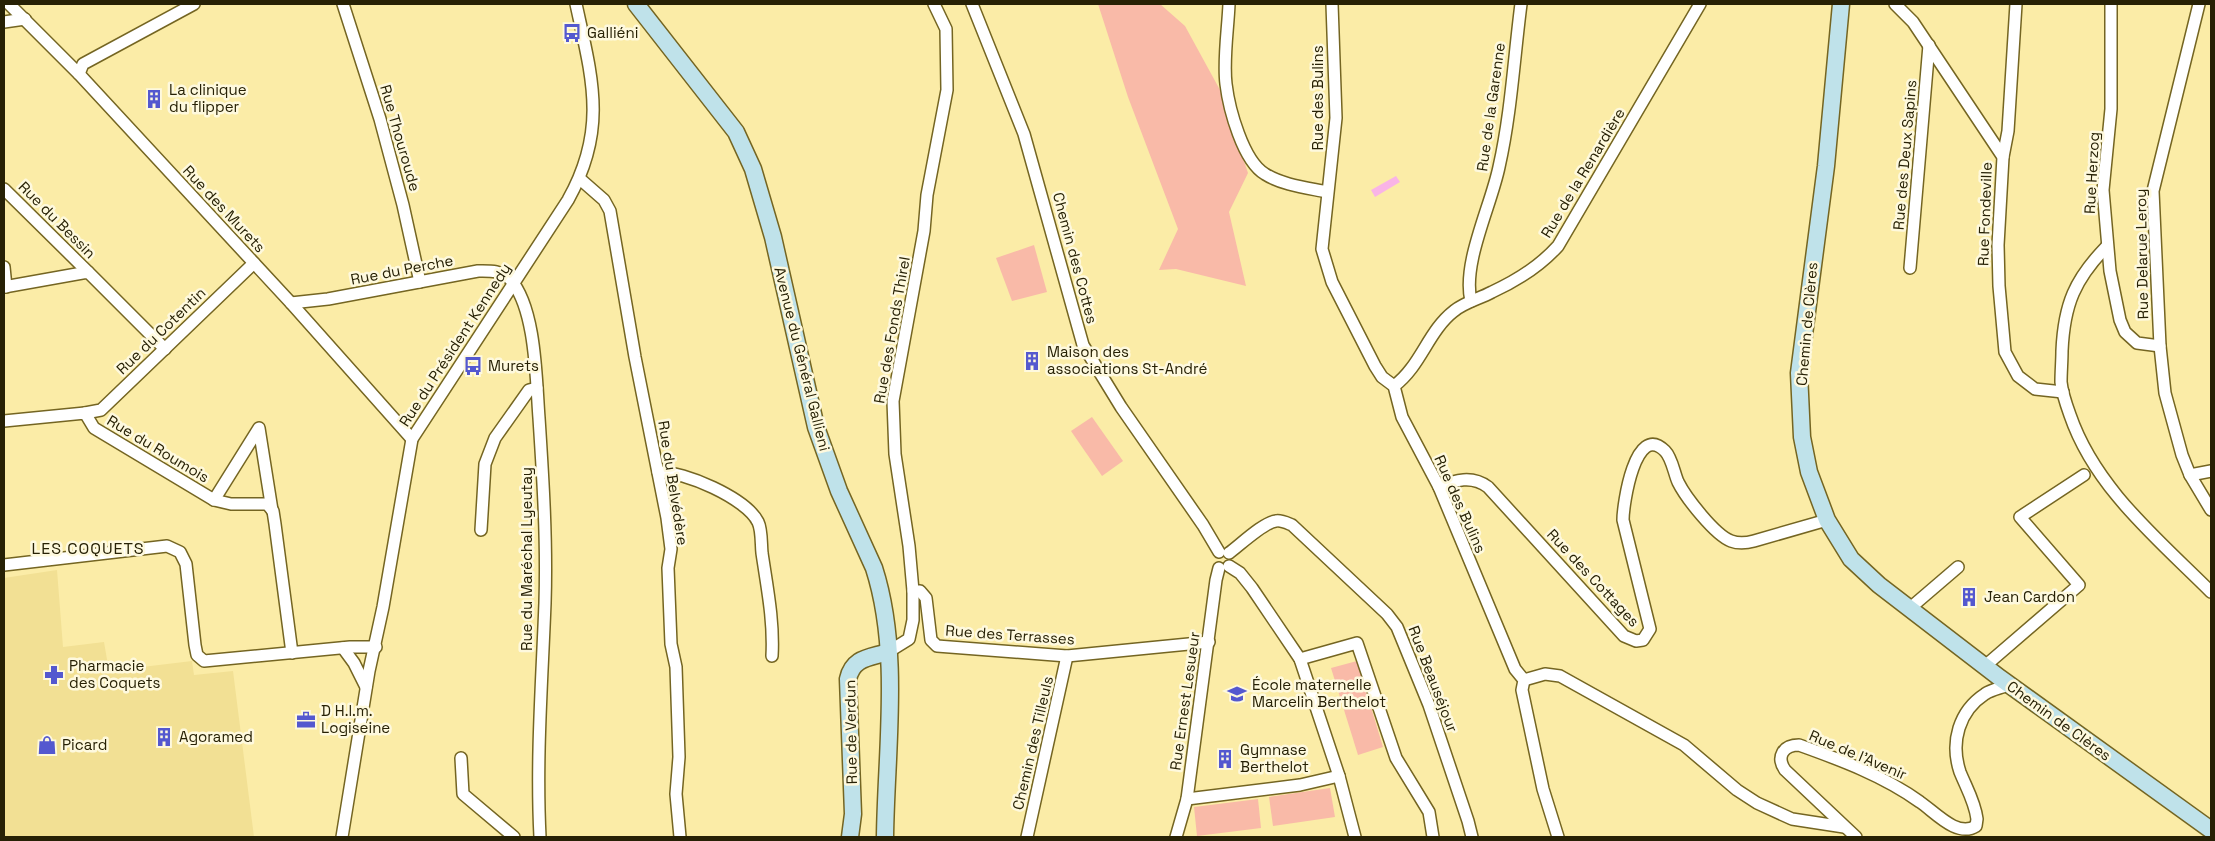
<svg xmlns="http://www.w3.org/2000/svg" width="2215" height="841" viewBox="0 0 2215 841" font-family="'Space Grotesk',sans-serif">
  <rect width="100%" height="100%" fill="#fbeca7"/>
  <polygon fill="#f2e094" points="57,570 63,647 104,642 109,671 192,661 194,675 233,671 254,837 4,837 4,578"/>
  <g fill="#f9baa8">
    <polygon points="1098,4 1160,4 1185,26 1220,90 1248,173 1229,212 1246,286 1176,269 1159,270 1178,229 1128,97"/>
    <polygon points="1034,245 1047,292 1012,301 996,258"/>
    <polygon points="1092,417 1123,461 1102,476 1071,431"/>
    <polygon points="1357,661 1383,747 1358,755 1331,668"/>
    <polygon points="1330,788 1335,817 1273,826 1269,797"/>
    <polygon points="1258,799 1261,828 1197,836 1194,807"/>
  </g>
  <polygon fill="#f9b4e6" points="1396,176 1400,182 1375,197 1371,190"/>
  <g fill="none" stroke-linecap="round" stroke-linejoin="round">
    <g stroke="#746522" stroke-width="14">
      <g id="street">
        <polyline points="9,4 79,74 291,303 412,439"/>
        <polyline points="343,4 380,119 403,205 420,282"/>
        <polyline points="972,4 1024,134 1083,345 1121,407 1203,525 1219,552"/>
        <path d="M1229,4C1228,29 1223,60 1226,84C1229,109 1243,161 1265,174C1282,185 1308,188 1327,192"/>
        <polyline points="1332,4 1336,118 1322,249 1332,282 1375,366 1382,377 1394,386 1402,417 1439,487 1515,669 1524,680 1522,690 1543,789 1558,837"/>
        <polyline points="1895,4 1913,22 2003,157 1998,245 1999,286 2005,352 2018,376 2035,389 2063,392"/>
        <polyline points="2111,4 2111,109 2103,190 2110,271 2120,320 2125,332 2137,343 2160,346"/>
        <polyline points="2199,4 2153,191 2160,346 2165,393 2182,455 2190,475 2211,510"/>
        <polyline points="4,22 25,19"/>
        <polyline points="79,74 83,64 194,4"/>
        <polyline points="2003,157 2008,131 2016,4"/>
        <polyline points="580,179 604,200 610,211 635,357 667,518 671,549 668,568 671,644 676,667 679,757 676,794 680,837"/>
        <polyline points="4,189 88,272"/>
        <path d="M2107,246C2075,279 2064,304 2062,351C2062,361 2061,372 2061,382C2062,393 2066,404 2070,415C2095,488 2158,539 2211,592"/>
        <polyline points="4,267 6,287"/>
        <polyline points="1910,268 1929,45"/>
        <polyline points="4,287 88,272 165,349"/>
        <path d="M1471,301C1462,263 1491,206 1499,167C1511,114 1514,58 1521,4"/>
        <path d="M291,303L328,299L478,271C489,271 501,270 510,279C536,308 536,379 539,418C543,479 547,541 545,603C542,681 536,759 540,837"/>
        <path d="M1394,386C1421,366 1428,331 1454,311C1465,302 1479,299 1492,292C1516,281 1540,266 1558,246L1700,4"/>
        <polyline points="85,413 101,410 254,263"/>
        <polyline points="4,421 85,413 94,428 214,500 231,504 267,504 273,511 275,524 292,653"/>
        <path d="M658,472C684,471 746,498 758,522C762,530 761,544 762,553C767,587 774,621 772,656"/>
        <polyline points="2190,475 2211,471"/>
        <path d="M1439,487C1455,480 1472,475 1488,487L1624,636L1636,641L1643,640L1650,629L1623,520C1623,505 1635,421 1665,451C1672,458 1674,473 1678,482C1686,498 1715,535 1731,541C1739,544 1747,543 1754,541L1827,520"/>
        <polyline points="214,500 259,428 272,510"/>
        <polyline points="481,530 485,464 495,438 529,390 537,388"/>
        <path d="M1229,553C1240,545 1264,522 1276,521C1281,520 1287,523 1292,525L1387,614L1397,627L1429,705L1468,821L1472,837"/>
        <polyline points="4,565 167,546 180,552 186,564 195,645 197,655 204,661 350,647 376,647"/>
        <polyline points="1229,566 1240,573 1252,588 1300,659 1339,776 1355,837"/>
        <polyline points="913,591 920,591 926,598 931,640 937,646 1067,656 1209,642"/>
        <polyline points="1909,609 1958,567"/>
        <polyline points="343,648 354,663 366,687"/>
        <polyline points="888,652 909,639 913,620 913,591 909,546 895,454 893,401 924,231 927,195 947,90 946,29 934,4"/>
        <polyline points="1300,659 1357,643 1396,758 1429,812 1433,837"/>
        <polyline points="1985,666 2079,585 2020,517 2084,475"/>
        <polyline points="1524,680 1545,674 1560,676 1684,745 1737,790 1757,803 1792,819 1844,827"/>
        <polyline points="461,758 463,794 514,837"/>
        <polyline points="1187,799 1300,785 1339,776"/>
        <path d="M342,837L369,671L383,607L412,439L568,200C608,129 592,78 576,4"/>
        <polyline points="1027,837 1067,656"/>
        <polyline points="1176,837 1187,799 1216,580 1219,568"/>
        <path d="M1856,837L1785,770C1776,757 1783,745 1799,745C1841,760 1884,776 1920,802C1935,812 1957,838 1976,826L1977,819C1975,802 1966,787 1960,772C1950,742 1959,711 1985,694C1992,689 2002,688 2010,684"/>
      </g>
    </g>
    <g stroke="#746522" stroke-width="19">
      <g id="secondary">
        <path d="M636,4L736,132L753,169L773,237L816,427L839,491L874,568C901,652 886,750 885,837"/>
        <polyline points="1841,4 1826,166 1799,373 1802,437 1809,472 1827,520 1851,559 1879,585 2000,678 2211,830"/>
        <path d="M850,837L853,814L848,679C853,657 870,658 888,652"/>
      </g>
    </g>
    <use href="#street" stroke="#fff" stroke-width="11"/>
    <use href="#secondary" stroke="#bfe2ea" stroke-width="16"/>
  </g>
  <defs>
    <g id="bus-bare" transform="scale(1.5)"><path d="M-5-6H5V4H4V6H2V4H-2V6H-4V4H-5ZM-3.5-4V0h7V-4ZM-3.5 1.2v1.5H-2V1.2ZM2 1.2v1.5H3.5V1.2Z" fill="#5458cf" stroke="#fef9de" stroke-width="2.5" paint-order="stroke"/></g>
    <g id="building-bare" transform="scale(1.5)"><path d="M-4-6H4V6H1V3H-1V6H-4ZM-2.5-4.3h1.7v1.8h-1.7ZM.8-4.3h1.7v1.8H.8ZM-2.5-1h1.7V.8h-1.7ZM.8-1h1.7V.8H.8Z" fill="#5458cf" stroke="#fef9de" stroke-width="2.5" paint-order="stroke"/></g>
    <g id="pharmacy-bare" transform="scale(1.5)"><path d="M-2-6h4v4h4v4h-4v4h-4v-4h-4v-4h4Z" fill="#5458cf" stroke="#fef9de" stroke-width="2.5" paint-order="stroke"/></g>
    <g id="school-bare" transform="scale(1.5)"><path d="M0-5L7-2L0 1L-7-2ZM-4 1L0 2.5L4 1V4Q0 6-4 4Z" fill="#5458cf" stroke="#fef9de" stroke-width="2.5" paint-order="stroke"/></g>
    <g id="office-bare" transform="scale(1.5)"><path d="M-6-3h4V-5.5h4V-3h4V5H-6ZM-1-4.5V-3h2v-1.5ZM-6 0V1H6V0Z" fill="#5458cf" stroke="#fef9de" stroke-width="2.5" paint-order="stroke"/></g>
    <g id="shop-bare" transform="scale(1.5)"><path d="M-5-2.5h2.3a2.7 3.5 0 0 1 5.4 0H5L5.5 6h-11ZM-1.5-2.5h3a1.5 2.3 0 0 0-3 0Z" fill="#5458cf" stroke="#fef9de" stroke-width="2.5" paint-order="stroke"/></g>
  </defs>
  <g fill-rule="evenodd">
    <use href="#bus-bare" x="572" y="33"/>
    <use href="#building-bare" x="154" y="99"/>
    <use href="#building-bare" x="1032" y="361"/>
    <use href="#bus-bare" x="473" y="366"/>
    <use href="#building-bare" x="1969" y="597"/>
    <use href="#pharmacy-bare" x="54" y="675"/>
    <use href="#school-bare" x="1237" y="694"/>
    <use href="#office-bare" x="306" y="720"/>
    <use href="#building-bare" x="164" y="737"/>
    <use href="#shop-bare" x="47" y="745"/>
    <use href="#building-bare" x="1225" y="759"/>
  </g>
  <g text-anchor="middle" stroke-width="5" stroke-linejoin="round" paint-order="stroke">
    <g font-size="15" fill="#272105" stroke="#fef9de" text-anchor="start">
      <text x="587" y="38">Galliéni</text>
      <text x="169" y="95">La clinique<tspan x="169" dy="17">du flipper</tspan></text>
      <text x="1047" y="357">Maison des<tspan x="1047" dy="17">associations St-André</tspan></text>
      <text x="488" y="371">Murets</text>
      <text x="1984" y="602">Jean Cardon</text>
      <text x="69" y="671">Pharmacie<tspan x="69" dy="17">des Coquets</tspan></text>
      <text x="1252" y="690">École maternelle<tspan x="1252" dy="17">Marcelin Berthelot</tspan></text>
      <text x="321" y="716">D H.l.m.<tspan x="321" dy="17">Logiseine</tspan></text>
      <text x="179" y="742">Agoramed</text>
      <text x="62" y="750">Picard</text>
      <text x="1240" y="755">Gymnase<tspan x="1240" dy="17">Berthelot</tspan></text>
    </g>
    <g font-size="15" fill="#272105" stroke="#fef9de">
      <text transform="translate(1318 98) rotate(-90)" y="5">Rue des Bulins</text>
      <text transform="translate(1491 107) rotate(-82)" y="5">Rue de la Garenne</text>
      <text transform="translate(400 138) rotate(74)" y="5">Rue Thouroude</text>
      <text transform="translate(1905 155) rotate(-85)" y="5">Rue des Deux Sapins</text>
      <text transform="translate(1583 173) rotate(-59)" y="5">Rue de la Renardière</text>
      <text transform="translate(2092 173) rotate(-87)" y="5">Rue Herzog</text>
      <text transform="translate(224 209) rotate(47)" y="5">Rue des Murets</text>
      <text transform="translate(1985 214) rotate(-88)" y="5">Rue Fondeville</text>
      <text transform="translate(57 220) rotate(45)" y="5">Rue du Bessin</text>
      <text transform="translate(2142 254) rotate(-91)" y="5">Rue Delarue Leroy</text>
      <text transform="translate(1075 258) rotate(75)" y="5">Chemin des Cottes</text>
      <text transform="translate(402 270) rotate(-11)" y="5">Rue du Perche</text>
      <text transform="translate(1807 324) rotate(-85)" y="5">Chemin de Clères</text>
      <text transform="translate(892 330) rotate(-80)" y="5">Rue des Fonds Thirel</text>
      <text transform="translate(161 331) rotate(-44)" y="5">Rue du Cotentin</text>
      <text transform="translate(455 345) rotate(-57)" y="5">Rue du Président Kennedy</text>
      <text transform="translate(802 359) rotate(76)" y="5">Avenue du Général Gallieni</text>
      <text transform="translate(158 449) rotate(31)" y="5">Rue du Roumois</text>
      <text transform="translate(673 483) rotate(81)" y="5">Rue du Belvédère</text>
      <text transform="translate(1460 504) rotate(66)" y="5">Rue des Bulins</text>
      <text transform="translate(527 559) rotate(-90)" y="5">Rue du Maréchal Lyeutay</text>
      <text transform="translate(1593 578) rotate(47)" y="5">Rue des Cottages</text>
      <text transform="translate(1010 635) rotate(4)" y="5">Rue des Terrasses</text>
      <text transform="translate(1433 679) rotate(69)" y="5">Rue Beauséjour</text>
      <text transform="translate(1185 701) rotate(-82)" y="5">Rue Ernest Lesueur</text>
      <text transform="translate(2059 721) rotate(36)" y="5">Chemin de Clères</text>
      <text transform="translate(851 732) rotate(-91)" y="5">Rue de Verdun</text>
      <text transform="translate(1033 743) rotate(-77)" y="5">Chemin des Tilleuls</text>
      <text transform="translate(1858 755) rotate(23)" y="5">Rue de l'Avenir</text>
    </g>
    <g font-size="16" letter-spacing="1" fill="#272105" stroke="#fef9de">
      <text x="88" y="554">LES COQUETS</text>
    </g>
  </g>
  <rect width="2215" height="841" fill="none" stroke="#272105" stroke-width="10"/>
</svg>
